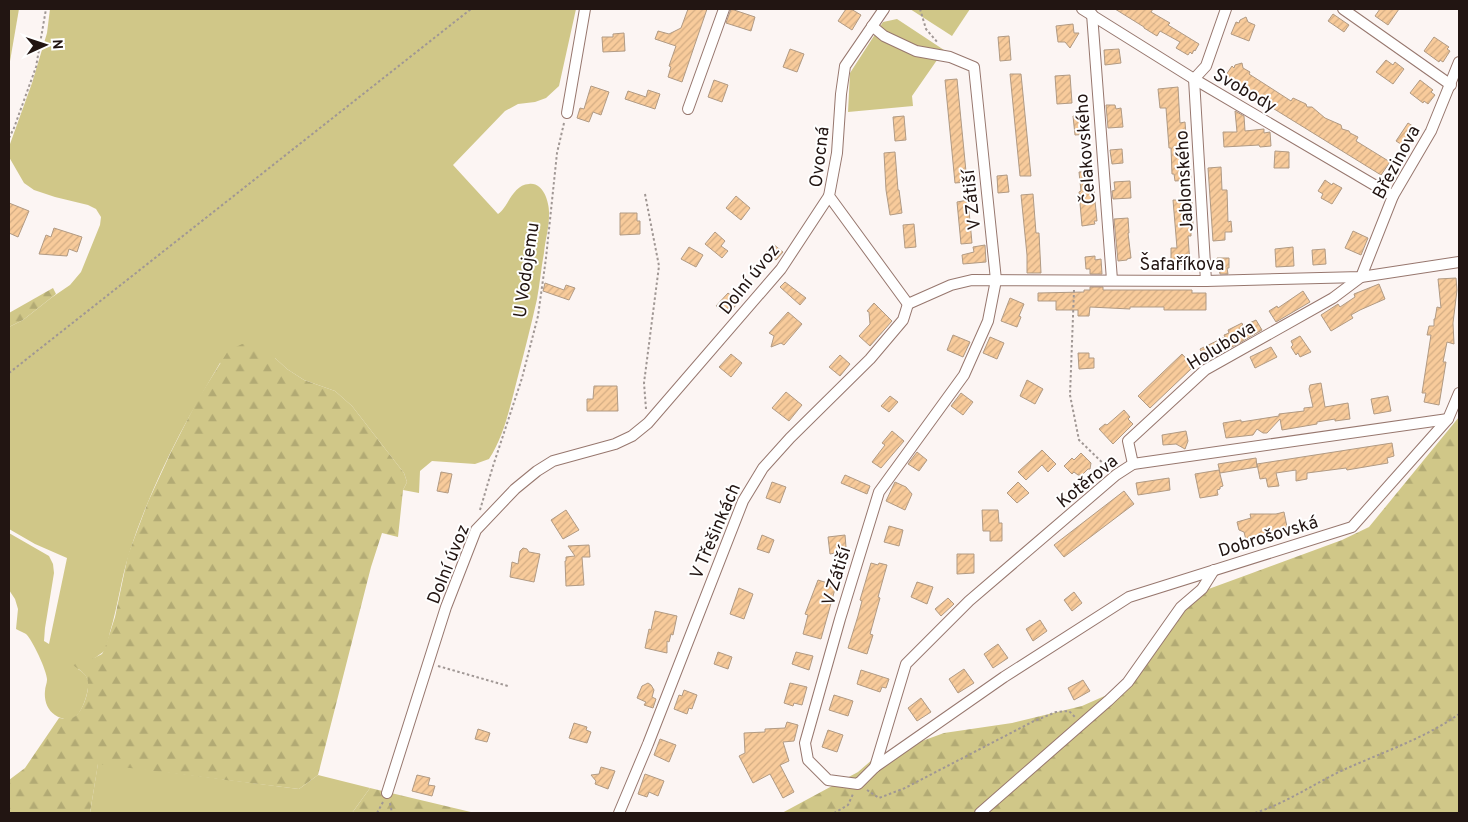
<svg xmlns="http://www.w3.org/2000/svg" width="1468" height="822" viewBox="0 0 1468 822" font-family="Overpass,sans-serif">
  <defs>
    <pattern id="forest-firs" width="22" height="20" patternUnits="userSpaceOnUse" patternTransform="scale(1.25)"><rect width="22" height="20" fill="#d0c788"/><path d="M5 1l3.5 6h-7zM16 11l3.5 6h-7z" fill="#b2aa74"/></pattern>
    <pattern id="building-hatch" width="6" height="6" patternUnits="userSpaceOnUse" patternTransform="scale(1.25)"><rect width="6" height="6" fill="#f8cb9b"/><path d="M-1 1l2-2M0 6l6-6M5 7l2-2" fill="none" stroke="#d4ad84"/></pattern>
  </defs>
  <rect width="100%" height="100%" fill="#fcf5f3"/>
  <g fill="#d0c788">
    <polygon points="9,9 19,9 9,67"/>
    <path d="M50,9H576L559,86L546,98L535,102L518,104L505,111L453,165L498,214C508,208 512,185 529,184C544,182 550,204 549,216C549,228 545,241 544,253C541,268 540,284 537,299C531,326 524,353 517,380C510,407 504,436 489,459L475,464L432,461L420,471L419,493L403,490L407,482L404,473L352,406L335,391L304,380L287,369L275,358L220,363C184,423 150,487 129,554C121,579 118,606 110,632C109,638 107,644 105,650C102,654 84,665 78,669C83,672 86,675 88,680C90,688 83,711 76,716C70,722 61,719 55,715C47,710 44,700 45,691C45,687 47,683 47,680C48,673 32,639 26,634C23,632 19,631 16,629L18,609L15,599L9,590V533L49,556L53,564L54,573L45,628L44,641L49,644L67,558L35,544L9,529V327L23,320L51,298L70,285L81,272L100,225L101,217L96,209L88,205L55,197L34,190L24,183L9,157L10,144L32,83L47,33Z"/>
    <polygon points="910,9 970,9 952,36"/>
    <polygon points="897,19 944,50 912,96 913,106 848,112 850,73 883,22"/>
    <polygon points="98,763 299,789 318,775 370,788 352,813 90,813"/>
  </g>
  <g fill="url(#forest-firs)">
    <polygon points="53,288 56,294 23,320 9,327 9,313"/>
    <path d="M242,344H253L275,358L287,369L304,380L335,391L352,406L404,473L407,482L403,490L398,537L382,533L371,567L318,775L299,789L98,764L90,813H9V780L25,768L59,718C65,719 68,720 74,717C83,712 91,688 87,678C84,672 78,669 73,665L74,659H92L102,654L105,648L115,617L128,555L148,502L171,452L198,399L228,351Z"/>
    <polygon points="1459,417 1459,813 782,813 858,772 873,759 944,733 1012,723 1082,706 1134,683 1184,598 1342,540 1369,527"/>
    <polygon points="370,788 475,813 352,813"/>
  </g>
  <g fill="url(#building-hatch)" stroke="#b19a83">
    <polygon points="688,9 707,9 682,82 668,77 671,67 669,66 676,46 655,39 658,31 669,34 681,28"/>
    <polygon points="731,9 755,17 751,31 726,23"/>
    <polygon points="846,9 851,9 861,15 852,30 838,21"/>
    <polygon points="1115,9 1153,9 1151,12 1170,23 1168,25 1199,44 1195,51 1194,50 1192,54 1190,52 1188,55 1176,48 1180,42 1160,31 1157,36 1144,28 1144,27"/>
    <polygon points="1380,9 1399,9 1388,25 1375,16"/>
    <polygon points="1333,14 1349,25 1344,32 1328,21"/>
    <polygon points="1246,17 1248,22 1255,25 1249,41 1231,34 1236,22 1239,23 1240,20"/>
    <polygon points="1073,24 1074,33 1079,33 1070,48 1065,42 1058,42 1056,26"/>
    <polygon points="624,33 625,51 603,52 602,37 613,37 613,34"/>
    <polygon points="1009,36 1011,60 1000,61 998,37"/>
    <polygon points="1434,37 1449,47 1447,49 1450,51 1443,62 1440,60 1439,62 1424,51"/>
    <polygon points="790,49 804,54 797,72 783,67"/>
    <polygon points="1119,49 1121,63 1105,65 1104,50"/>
    <polygon points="1386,60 1393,65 1395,62 1404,69 1393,84 1376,72"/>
    <polygon points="1242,63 1243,68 1250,72 1249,74 1291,101 1293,98 1306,104 1307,107 1312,107 1325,118 1341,125 1342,129 1349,131 1350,133 1358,137 1356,141 1390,162 1381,175 1224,78 1232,66 1234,68 1235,65"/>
    <polygon points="1010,74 1021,74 1031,176 1020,176"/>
    <polygon points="1070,75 1072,103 1057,104 1055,76"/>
    <polygon points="957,79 967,182 955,183 945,80"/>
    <polygon points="714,80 728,85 722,102 708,97"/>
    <polygon points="1420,80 1433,90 1431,92 1435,95 1428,104 1424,101 1423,103 1410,93"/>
    <polygon points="591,86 609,92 601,115 593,112 589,122 577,118 580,108 584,109"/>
    <polygon points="1178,87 1180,123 1185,122 1187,147 1183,148 1184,166 1190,166 1191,180 1175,181 1174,174 1172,174 1171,148 1169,148 1166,108 1160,108 1158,89"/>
    <polygon points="648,90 660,94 655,109 625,99 628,91 646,97"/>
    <polygon points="1106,105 1115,105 1116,109 1121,108 1123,127 1108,128"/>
    <polygon points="1235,111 1244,116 1245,131 1264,129 1264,133 1270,132 1271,146 1260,147 1259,145 1224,147 1223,132 1237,132"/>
    <polygon points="1088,115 1090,134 1075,135 1073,116"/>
    <polygon points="904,116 906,140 895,141 893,117"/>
    <polygon points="1408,123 1419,130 1407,148 1396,141"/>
    <polygon points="1122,149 1123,163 1112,164 1110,150"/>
    <polygon points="1275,151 1289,152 1289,168 1274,168"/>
    <polygon points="895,152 898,190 899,190 902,213 890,215 886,190 884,153"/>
    <polygon points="1221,167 1222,190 1227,190 1228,222 1231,221 1232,232 1225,232 1225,240 1213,241 1208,168"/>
    <polygon points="1092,171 1097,221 1094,221 1095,224 1082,226 1079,192 1081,191 1079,172"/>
    <polygon points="1007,175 1009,192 998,193 997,176"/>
    <polygon points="1325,180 1332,185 1333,183 1342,188 1332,204 1321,198 1323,194 1318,191"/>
    <polygon points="1130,181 1131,198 1113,199 1112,191 1115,190 1114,182"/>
    <polygon points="1033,194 1036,233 1039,233 1041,273 1027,273 1027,255 1021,195"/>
    <polygon points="736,196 750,208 741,220 726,208"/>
    <polygon points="968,200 972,243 961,244 957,202"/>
    <polygon points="1173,200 1186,200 1186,202 1192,202 1193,225 1191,225 1191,236 1188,236 1190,264 1171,265 1171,248 1177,248"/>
    <polygon points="9,203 29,211 18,237 9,233"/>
    <polygon points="620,213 637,213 637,221 640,221 640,234 620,235"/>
    <polygon points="1128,218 1129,233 1128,233 1131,258 1127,259 1127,260 1118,261 1114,219"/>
    <polygon points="914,224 916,247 905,248 903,225"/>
    <polygon points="54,228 82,237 77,252 69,249 67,256 39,254 46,235 51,237"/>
    <polygon points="1353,231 1368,238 1361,255 1345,248"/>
    <polygon points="715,232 725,241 721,246 728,251 722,258 705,244"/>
    <polygon points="773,244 783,252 776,260 766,252"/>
    <polygon points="985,245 986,262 963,264 962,255 974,252 973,247"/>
    <polygon points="689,247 703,255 696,267 681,259"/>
    <polygon points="1293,247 1294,266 1276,267 1275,249"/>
    <polygon points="1325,249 1326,264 1313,265 1312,250"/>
    <polygon points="1095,256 1095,260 1101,259 1102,274 1090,274 1090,269 1086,269 1085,257"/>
    <polygon points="1217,258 1229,258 1229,268 1227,268 1228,274 1220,274"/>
    <polygon points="1456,278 1457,290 1453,323 1454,344 1447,342 1443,362 1446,362 1439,405 1424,402 1426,393 1422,393 1431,335 1427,335 1429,326 1434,326 1434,319 1435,319 1437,307 1441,308 1438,279"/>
    <polygon points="785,282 806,298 800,305 780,287"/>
    <polygon points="545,283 564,290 566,285 575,288 569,300 543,291"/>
    <polygon points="1379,284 1385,299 1360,310 1351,315 1353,318 1331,331 1321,315 1338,304 1340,307 1355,297 1354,294"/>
    <polygon points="1090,287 1103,287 1103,290 1192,290 1192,293 1206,293 1206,310 1164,310 1164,307 1130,307 1130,309 1090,307 1089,316 1078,316 1078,310 1056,310 1056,301 1038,301 1038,293 1084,292 1084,290 1090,290"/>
    <polygon points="1303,291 1310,302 1276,322 1269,311 1277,306 1278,308"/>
    <polygon points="728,293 733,297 738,295 737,304 727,315 716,306"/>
    <polygon points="1010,298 1024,304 1019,316 1021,317 1017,327 1001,321"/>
    <polygon points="874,303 892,321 870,346 859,336 870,324 869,312 867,311"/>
    <polygon points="788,312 802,324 784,345 781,343 771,347 774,336 769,333"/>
    <polygon points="1256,320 1262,330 1236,345 1205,359 1200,349 1225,337 1224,335 1229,333 1228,330 1242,323 1243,326"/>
    <polygon points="953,335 970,342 963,357 947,350"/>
    <polygon points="1300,336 1311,352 1300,357 1298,353 1296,355 1291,347 1293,345 1291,341"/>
    <polygon points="990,337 1004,343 997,359 983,353"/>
    <polygon points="1271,347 1277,357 1255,368 1250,357"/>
    <polygon points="1078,353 1089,353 1089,358 1094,358 1094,368 1079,369"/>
    <polygon points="731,354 742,363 731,377 719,367"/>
    <polygon points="1182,354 1192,365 1189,367 1191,369 1150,408 1138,396"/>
    <polygon points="840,355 850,364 840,376 829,367"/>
    <polygon points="1027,380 1043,389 1035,404 1020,396"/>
    <polygon points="1321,383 1325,407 1348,403 1350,419 1335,421 1335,419 1317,422 1317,424 1282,430 1280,419 1267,433 1263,433 1257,429 1253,435 1226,438 1223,423 1241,420 1241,422 1279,416 1279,414 1304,411 1304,408 1313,407 1309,389 1310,385"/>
    <polygon points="594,386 617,386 618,411 587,411 587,399 593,399"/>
    <polygon points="786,392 802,405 789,421 772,408"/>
    <polygon points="961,393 973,402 963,415 951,406"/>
    <polygon points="890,396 898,402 889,412 881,406"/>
    <polygon points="1388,396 1391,411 1374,414 1371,399"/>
    <polygon points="1124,410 1130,417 1128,419 1133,424 1113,444 1099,429 1105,424 1107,425"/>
    <polygon points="892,431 904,441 881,468 872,462 885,445 882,443"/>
    <polygon points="1186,431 1188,441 1185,449 1176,444 1163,445 1162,435"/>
    <polygon points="1392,443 1394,456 1387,458 1388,463 1347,470 1346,468 1307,473 1307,479 1296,481 1296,470 1276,473 1279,486 1268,487 1266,478 1260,479 1257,464"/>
    <polygon points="1042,450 1056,464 1048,472 1042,465 1026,480 1018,472"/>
    <polygon points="917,452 927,460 919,471 908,464"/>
    <polygon points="1081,453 1091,463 1090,469 1088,469 1082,475 1078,475 1074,472 1072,474 1064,466 1072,458 1074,460"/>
    <polygon points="1256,458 1257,467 1220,473 1218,464"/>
    <polygon points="1219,470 1223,486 1220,487 1220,489 1217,490 1218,495 1200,498 1195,474"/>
    <polygon points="441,472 452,474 448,493 437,491"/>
    <polygon points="845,475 870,486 867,494 841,483"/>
    <polygon points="1169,478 1170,490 1138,495 1136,483"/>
    <polygon points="772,482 786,487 780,503 766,498"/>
    <polygon points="895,482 906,487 912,494 905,510 886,501"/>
    <polygon points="1018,482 1029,493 1017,503 1007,493"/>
    <polygon points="1124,491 1134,504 1064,557 1054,545"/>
    <polygon points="566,510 579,530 563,539 551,520"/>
    <polygon points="982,510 998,510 999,523 1002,523 1002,541 990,541 990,531 983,531"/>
    <polygon points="1284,512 1287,527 1246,540 1244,532 1239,530 1237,522 1251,518 1250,514 1276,514"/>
    <polygon points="889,526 903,530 899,546 884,542"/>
    <polygon points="762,535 774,540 769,553 757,549"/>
    <polygon points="845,535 846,547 845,547 845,551 830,554 828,537"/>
    <polygon points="589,545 590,557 582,557 584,585 566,586 565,561 566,561 566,557 575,556 568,546"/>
    <polygon points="523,548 527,549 529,552 540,554 534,582 510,577 512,562 518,564 520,551"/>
    <polygon points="957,554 974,554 974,573 957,574"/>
    <polygon points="871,563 878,565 879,563 887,565 878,597 880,598 870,634 873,635 867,654 848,648 858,616 862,601 860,600"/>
    <polygon points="818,580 831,584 830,587 835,589 821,639 803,634 808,615 805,614"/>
    <polygon points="917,582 933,587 927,604 911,597"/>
    <polygon points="739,588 753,594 744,619 730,614"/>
    <polygon points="1074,592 1082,603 1072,611 1064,600"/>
    <polygon points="948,598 954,604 941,616 935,609"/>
    <polygon points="655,611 677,616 673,635 671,634 669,642 667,641 667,653 645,648 649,629 651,630"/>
    <polygon points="1040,620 1047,631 1033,641 1026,629"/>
    <polygon points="998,644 1008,658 993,668 984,654"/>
    <polygon points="718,652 732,657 728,669 714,664"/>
    <polygon points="796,652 813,656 809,670 792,664"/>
    <polygon points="964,669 974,683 958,693 949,679"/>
    <polygon points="861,670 889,679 886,688 882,687 880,692 857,684"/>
    <polygon points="1083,680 1090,691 1074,700 1068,688"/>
    <polygon points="648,683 651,685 654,690 652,697 656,699 653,708 644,705 646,702 637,698 642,686"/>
    <polygon points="790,683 807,687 802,705 794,703 793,706 784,703"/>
    <polygon points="684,690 697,695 692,709 689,708 687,714 674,709 679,695 682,696"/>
    <polygon points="834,695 853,701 848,716 829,710"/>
    <polygon points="921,698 931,712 917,721 908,708"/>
    <polygon points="787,722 798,725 794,741 783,742 789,761 780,765 794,792 783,798 770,774 753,783 739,756 745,753 744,733 765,732 765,729 785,728"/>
    <polygon points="574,723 587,727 586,730 591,732 587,743 569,738"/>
    <polygon points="478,729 490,733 487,742 475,739"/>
    <polygon points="828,730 843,735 837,752 822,747"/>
    <polygon points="660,739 676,745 669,762 654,755"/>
    <polygon points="601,767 615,771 608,789 595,784 596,781 591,775 599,774"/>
    <polygon points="645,774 664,781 658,796 649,792 647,797 638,794"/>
    <polygon points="417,775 430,778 428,785 435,786 432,796 412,791"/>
  </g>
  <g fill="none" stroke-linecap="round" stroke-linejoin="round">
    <g stroke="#97776e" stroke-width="12">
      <g id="minor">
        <polyline points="884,9 845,66 841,94 837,153 829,196 908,304"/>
        <polyline points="1082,9 1194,79 1393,196"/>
        <polyline points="1343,9 1451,85"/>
        <polyline points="1092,14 1112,280"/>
        <polyline points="872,26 884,36 916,51 950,57 974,67 996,280 988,321 964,375 879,492 840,619 805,743 808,760 828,780 858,784 875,767 1004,677 1129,597 1352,527 1448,419 1459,393"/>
        <polyline points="688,109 724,9"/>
        <polyline points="567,113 585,9"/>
        <polyline points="1206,281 1194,79 1206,66 1226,9"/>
        <polyline points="908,304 951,285 972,280 1206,281 1361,277 1459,262"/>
        <polyline points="1133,464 1128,441 1205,370 1333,298 1361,277 1393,196 1431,131 1459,62"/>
        <polyline points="875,767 906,664 969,601 1116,475 1133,464 1448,419"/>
        <polyline points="387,793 446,607 476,530 515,489 537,471 553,461 615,444 632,436 648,423 781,269 829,196"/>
        <polyline points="619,813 648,744 743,501 763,468 790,438 870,359 903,320 908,304"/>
        <polyline points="980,813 1108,701 1128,682 1181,607 1202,589 1214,570"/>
      </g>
    </g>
    <g stroke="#a09794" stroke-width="2" stroke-dasharray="2.5 2.5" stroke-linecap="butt">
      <polyline points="920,9 926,29 938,43"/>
      <polyline points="9,138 14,128 36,67 46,9"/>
      <polyline points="645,194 659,266 644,383 646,409"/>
      <polyline points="1074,290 1070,395 1079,440 1109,469"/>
      <polyline points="9,373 471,9"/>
      <polyline points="480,510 493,466 522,378 538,316 546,258 557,153 564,123"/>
      <polyline points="438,666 508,686"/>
      <polyline points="867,790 879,798 905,788 1032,722 1056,712 1069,711 1075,717"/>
      <polyline points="390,803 392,813"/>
      <polyline points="377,813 383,802"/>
      <polyline points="834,813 848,805 853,794"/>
      <path d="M1255,813C1286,803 1312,785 1341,771C1380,753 1424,739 1459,714"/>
    </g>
    <use href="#minor" stroke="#fff" stroke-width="10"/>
  </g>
  <g text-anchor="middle" stroke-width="4" stroke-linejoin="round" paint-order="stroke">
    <g font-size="18" fill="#221512" stroke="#fff">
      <text transform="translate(1245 90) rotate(30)" y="6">Svobody</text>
      <text transform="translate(1085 149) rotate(-94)" y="6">Čelakovského</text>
      <text transform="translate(819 157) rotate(-83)" y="6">Ovocná</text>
      <text transform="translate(1396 162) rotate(-62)" y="6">Březinova</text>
      <text transform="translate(1184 181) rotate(-93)" y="6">Jablonského</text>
      <text transform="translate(971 200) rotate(-96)" y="6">V Zátiší</text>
      <text x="1182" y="270">Šafaříkova</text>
      <text transform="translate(526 270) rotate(-82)" y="6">U Vodojemu</text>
      <text transform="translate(749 279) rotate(-51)" y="6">Dolní úvoz</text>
      <text transform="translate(1221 345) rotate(-32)" y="6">Holubova</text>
      <text transform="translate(1087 481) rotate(-39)" y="6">Kotěrova</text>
      <text transform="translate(715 531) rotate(-67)" y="6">V Třešinkách</text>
      <text transform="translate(1268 536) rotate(-17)" y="6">Dobrošovská</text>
      <text transform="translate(448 564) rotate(-68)" y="6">Dolní úvoz</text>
      <text transform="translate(836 576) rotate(-73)" y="6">V Zátiší</text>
    </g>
  </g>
  <rect width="1468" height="822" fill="none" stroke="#221512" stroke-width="20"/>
  <g transform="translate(45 45) rotate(87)" stroke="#ffffff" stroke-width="4" paint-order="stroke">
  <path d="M0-4L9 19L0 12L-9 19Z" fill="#221512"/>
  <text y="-8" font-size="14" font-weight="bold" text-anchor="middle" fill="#221512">N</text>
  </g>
</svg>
